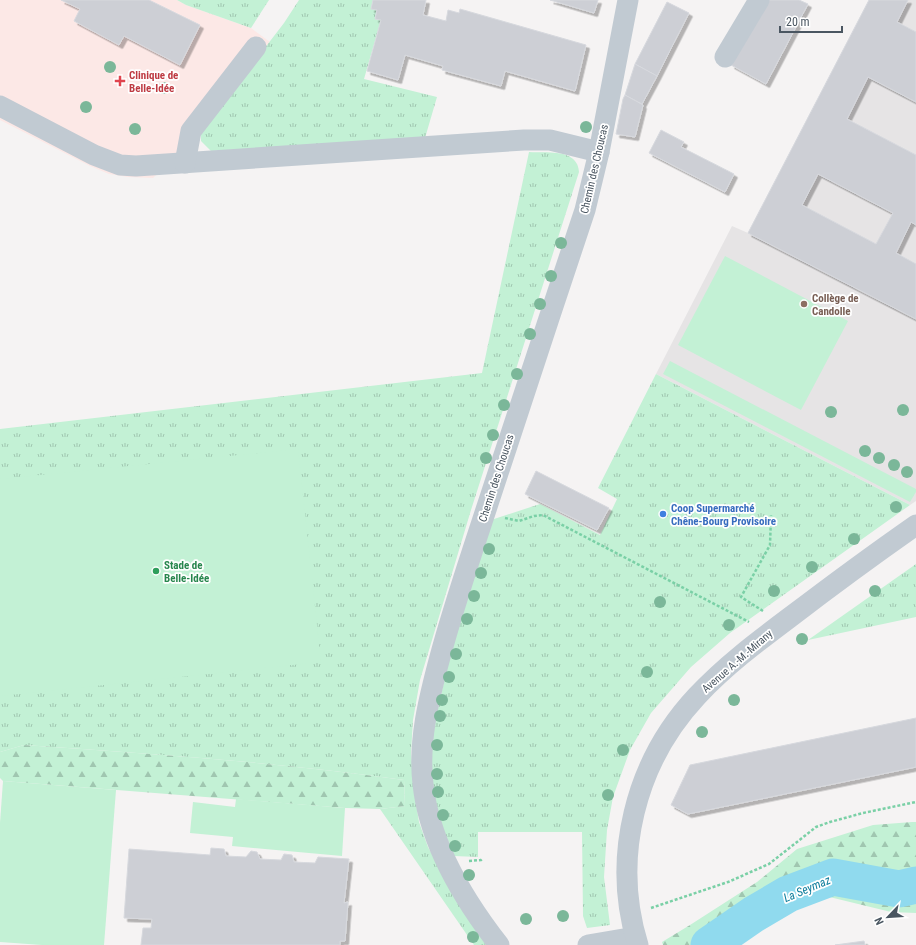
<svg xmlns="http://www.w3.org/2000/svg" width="916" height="945" viewBox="0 0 916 945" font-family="'Roboto Condensed',sans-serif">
  <defs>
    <pattern id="grass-tufts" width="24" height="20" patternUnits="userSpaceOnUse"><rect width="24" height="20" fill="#c3f1d5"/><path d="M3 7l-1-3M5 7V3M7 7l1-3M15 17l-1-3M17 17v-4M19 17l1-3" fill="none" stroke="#a0c6b0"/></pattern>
    <pattern id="forest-firs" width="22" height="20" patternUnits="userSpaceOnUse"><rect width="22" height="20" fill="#c3f1d5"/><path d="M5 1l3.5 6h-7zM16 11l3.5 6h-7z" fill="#a0c6b0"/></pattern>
    <filter id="shadow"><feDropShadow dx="3.5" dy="3.5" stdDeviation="0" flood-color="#0004"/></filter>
  </defs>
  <rect width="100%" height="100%" fill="#f5f3f3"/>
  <polygon fill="#e6e4e5" points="869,0 916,0 916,501 910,505 656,374 732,226 748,233"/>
  <polygon fill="#fce8e6" points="0,0 177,0 186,5 251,28 270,42 204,127 153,178 128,177 109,174 90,166 0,120"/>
  <g fill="url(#grass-tufts)">
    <polygon points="177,0 269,0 251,28 186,5"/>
    <polygon points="299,0 373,0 371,8 377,10 375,19 381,20 364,79 437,97 425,138 211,151 201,141 201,134 204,127 284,23"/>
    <path d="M529,152C546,153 578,148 579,172L471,510L420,680L413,720L411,753L415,797L419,822L428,847L447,883L486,945H474L380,809L405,806L404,780C278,762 151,754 24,745L0,752V429L482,373Z"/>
    <polygon points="656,374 910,505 730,633 691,667 651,713 630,750 613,797 607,830 604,877 610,925 587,928 583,916 582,832 478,832 478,857 454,856 438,816 431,775 431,739 456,629 491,520 540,504 600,535 617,499 598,488"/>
    <polygon points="916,564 916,617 808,640"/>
  </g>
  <g fill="url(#forest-firs)">
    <path d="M24,745C151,754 278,762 404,780L405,806L380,809L345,808L3,781L0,778V752Z"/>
    <polygon points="912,822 916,822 916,913 891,912 813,893 774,912 721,945 663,945 662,942 690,925 757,882 797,849 873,825"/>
  </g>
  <g fill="#c3f1d5">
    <polygon points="725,256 848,321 801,410 678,345"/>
    <polygon points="670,361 916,489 916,492 910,502 663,374"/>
    <polygon points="298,449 321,662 0,696 0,479"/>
    <polygon points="3,781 116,790 104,945 42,945 0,942 0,823"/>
    <polygon points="236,799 345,808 342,856 232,846 233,837 190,833 193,802 235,807"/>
  </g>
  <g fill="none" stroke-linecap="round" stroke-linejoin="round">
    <polyline stroke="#90daee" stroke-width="37" points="709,945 754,914 788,894 833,877 899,889 916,885"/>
  </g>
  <g fill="#cdcfd5" stroke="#d7d9de" fill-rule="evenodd" filter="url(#shadow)">
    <polygon points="61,0 149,0 200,25 180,65 124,36 119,45 74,21 80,9"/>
    <polygon points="373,0 426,0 423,15 446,21 448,10 459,13 460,9 586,45 575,91 505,71 501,86 442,70 443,66 405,55 398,80 367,71 381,20 375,19 377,10 371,9"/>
    <polygon points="550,0 598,0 594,13"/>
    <polygon points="766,0 799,0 808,4 766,84 731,65"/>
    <path d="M869,0H908L897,22L916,32V102L868,77L847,119L916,155V225L911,222L896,253L916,264V319L748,233ZM818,174L893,213L876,244L802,205Z"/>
    <polygon points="667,2 689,13 657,76 635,64"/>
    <polygon points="635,64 657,76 642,104 625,95"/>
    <polygon points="625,95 643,105 635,137 616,134 623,99"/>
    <polygon points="661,130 684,142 681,147 734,174 725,192 649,153"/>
    <polygon points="536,471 609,508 597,530 525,494"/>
    <polygon points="916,718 916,767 688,814 671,805 690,765"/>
    <polygon points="211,848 224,849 226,856 246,857 251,851 257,852 260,859 281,860 284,854 292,855 294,862 315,863 318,857 349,859 344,903 348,902 345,941 340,941 340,945 141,945 143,928 151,928 152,919 124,918 129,849 210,855"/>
    <polygon points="864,941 865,945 835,945"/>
  </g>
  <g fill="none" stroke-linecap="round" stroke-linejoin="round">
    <g stroke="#7ad0a6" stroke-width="2.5" stroke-dasharray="3 2" stroke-linecap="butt">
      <polyline points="505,518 519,521 534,516 543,515 749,622"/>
      <polyline points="763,611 741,597 770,545 771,515"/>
      <polyline points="469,861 481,860 483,858"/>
      <polyline points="651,908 728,882 769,864 816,827 830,822 863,813 916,802"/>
    </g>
    <g stroke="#c1cad2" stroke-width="21">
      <polyline points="725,57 759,0"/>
      <polyline points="0,106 94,155 120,165 136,166 524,140 550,140 599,152"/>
      <polyline points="185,163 191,131 256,47"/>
      <path d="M499,945C464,900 429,842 423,784C418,741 429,698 440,657C451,616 464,577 477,537C512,428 549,319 585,210L599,152L628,0"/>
      <polyline points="588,945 635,937"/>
      <path d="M638,945C611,858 635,762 697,696C725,666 757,642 789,618C831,586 873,555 916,525"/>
    </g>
  </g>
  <g fill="#7bb799">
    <circle cx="110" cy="67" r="6"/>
    <circle cx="164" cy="88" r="6"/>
    <circle cx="86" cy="107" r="6"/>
    <circle cx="586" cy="127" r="6"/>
    <circle cx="135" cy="129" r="6"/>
    <circle cx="561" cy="243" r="6"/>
    <circle cx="551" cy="276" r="6"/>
    <circle cx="540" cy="304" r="6"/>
    <circle cx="530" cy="334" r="6"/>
    <circle cx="517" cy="374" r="6"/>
    <circle cx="504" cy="405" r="6"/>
    <circle cx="903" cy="410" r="6"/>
    <circle cx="831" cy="412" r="6"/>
    <circle cx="493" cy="435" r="6"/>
    <circle cx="865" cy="451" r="6"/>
    <circle cx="486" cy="458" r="6"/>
    <circle cx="879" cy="458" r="6"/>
    <circle cx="894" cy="465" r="6"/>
    <circle cx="907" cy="472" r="6"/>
    <circle cx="896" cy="507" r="6"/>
    <circle cx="854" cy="539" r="6"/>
    <circle cx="489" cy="549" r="6"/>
    <circle cx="812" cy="567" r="6"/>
    <circle cx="481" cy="573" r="6"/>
    <circle cx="774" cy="591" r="6"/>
    <circle cx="875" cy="591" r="6"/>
    <circle cx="474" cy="596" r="6"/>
    <circle cx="660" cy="602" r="6"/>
    <circle cx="467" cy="619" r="6"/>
    <circle cx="729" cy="625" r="6"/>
    <circle cx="802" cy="639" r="6"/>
    <circle cx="456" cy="654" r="6"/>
    <circle cx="647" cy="672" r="6"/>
    <circle cx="449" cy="677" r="6"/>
    <circle cx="442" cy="700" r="6"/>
    <circle cx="734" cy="700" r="6"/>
    <circle cx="440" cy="716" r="6"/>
    <circle cx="702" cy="732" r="6"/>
    <circle cx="437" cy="745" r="6"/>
    <circle cx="623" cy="750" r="6"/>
    <circle cx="437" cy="774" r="6"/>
    <circle cx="438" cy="792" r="6"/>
    <circle cx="608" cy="795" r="6"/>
    <circle cx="443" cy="815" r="6"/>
    <circle cx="455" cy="846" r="6"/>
    <circle cx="469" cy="875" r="6"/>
    <circle cx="563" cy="916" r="6"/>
    <circle cx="526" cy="919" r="6"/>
    <circle cx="473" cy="937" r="6"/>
  </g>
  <path fill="#e0444e" stroke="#fff" stroke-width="1.5" d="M118 75h4v4h4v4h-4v4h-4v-4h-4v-4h4z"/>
  <circle fill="#8d6e63" stroke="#fff" stroke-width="1.5" cx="804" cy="304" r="4"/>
  <circle fill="#3f7fe0" stroke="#fff" stroke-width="1.5" cx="663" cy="514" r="4"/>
  <circle fill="#2e9e5b" stroke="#fff" stroke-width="1.5" cx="156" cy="571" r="4"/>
  <g text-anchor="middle" stroke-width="3.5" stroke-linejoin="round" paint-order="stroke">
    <g font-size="11" font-weight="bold" fill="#be3a42" stroke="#fff" text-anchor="start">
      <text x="129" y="79">Clinique de<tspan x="129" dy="13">Belle-Idée</tspan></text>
    </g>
    <g font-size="11" fill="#4a5661" stroke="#fff">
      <text transform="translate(594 169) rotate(-77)" y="4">Chemin des Choucas</text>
      <text transform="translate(496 478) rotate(-72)" y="4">Chemin des Choucas</text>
      <text transform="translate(737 661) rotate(-41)" y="4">Avenue A.-M.-Mirany</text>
    </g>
    <g font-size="11" font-weight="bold" fill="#785e54" stroke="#fff" text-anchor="start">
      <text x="812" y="302">Collège de<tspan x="812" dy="13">Candolle</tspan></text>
    </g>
    <g font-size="11" font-weight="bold" fill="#366cbe" stroke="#fff" text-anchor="start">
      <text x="671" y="512">Coop Supermarché<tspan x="671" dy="13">Chêne-Bourg Provisoire</tspan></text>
    </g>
    <g font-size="11" font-weight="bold" fill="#27864d" stroke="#fff" text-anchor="start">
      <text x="164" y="569">Stade de<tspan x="164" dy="13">Belle-Idée</tspan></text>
    </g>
    <g font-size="12" font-style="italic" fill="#0c7c9b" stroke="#fff">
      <text transform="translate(807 889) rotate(-23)" y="4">La Seymaz</text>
    </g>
  </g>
  <g transform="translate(888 917) rotate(245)" stroke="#ffffff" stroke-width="3" paint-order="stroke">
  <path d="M0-3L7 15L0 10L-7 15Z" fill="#4a5661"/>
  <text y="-6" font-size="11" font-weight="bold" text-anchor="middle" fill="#4a5661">N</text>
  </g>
  <path d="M780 26v6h62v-6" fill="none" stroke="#4a5661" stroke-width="2"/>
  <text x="786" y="26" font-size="12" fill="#4a5661" stroke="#ffffff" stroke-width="3" paint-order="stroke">20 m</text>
</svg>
